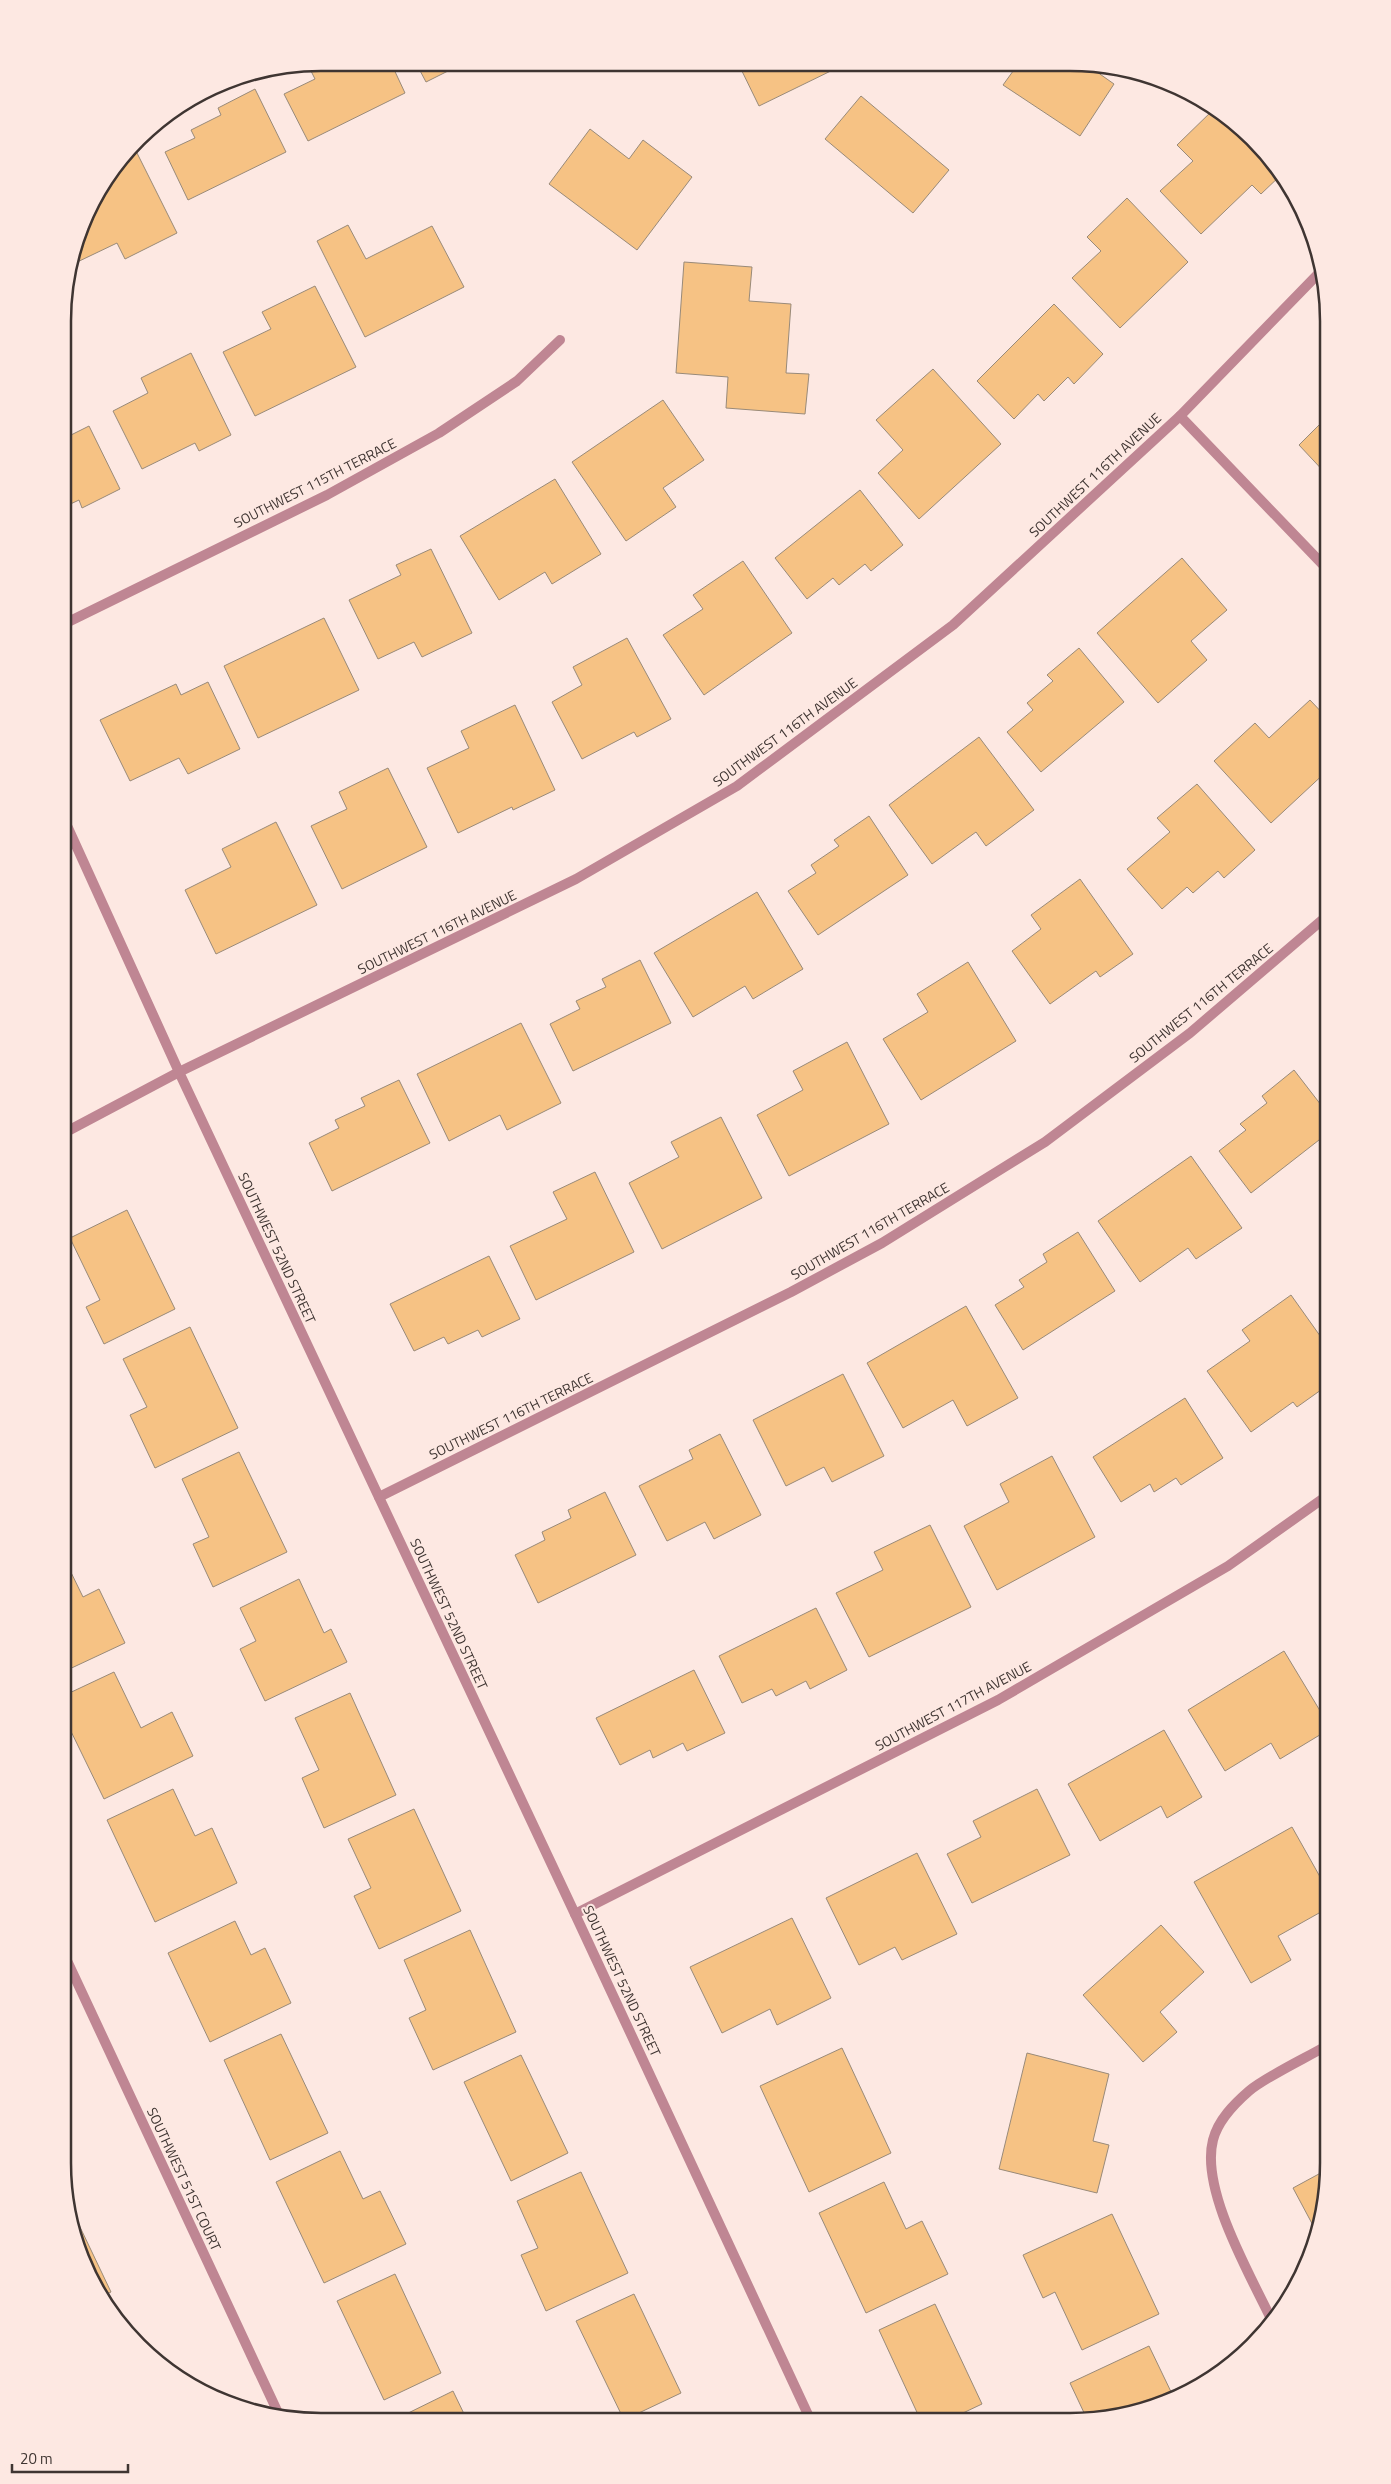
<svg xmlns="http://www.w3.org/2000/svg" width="1391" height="2484" viewBox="0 0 1391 2484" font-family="'Titillium Web',sans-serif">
  <rect width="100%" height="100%" fill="#fde8e2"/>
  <g fill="#f6c284" stroke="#998a79">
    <polygon points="328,63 391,63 405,93 308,141 284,94 315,79 311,71"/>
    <polygon points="416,63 464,63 426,82"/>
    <polygon points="739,65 841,66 759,106"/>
    <polygon points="1016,67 1100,67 1097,72 1114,84 1080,136 1003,85"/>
    <polygon points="255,89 286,152 188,200 165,152 195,138 191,130 221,115 218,108"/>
    <polygon points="861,96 949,170 913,213 825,139"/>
    <polygon points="1214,109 1240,126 1282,174 1261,194 1252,185 1201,234 1160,191 1193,161 1177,145"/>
    <polygon points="590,129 629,159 643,140 692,177 637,250 549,184"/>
    <polygon points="136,151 177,233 125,259 117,243 71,265 89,206 128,155"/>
    <polygon points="1127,198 1188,262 1120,328 1072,278 1101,251 1087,237"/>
    <polygon points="348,225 366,259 432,226 464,287 365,337 317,241"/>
    <polygon points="684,262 752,267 749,301 791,304 786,373 809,374 805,414 726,408 728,377 676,373"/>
    <polygon points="315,286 356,367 255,416 223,352 271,329 262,312"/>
    <polygon points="1054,304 1103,354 1074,384 1068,377 1044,401 1038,394 1014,419 977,381"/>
    <polygon points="191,353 231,435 199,451 195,443 142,469 113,411 148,393 141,378"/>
    <polygon points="933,369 1001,444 919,519 878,473 903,450 876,420"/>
    <polygon points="663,400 704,460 663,488 676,507 626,541 572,462"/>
    <polygon points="1328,416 1328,476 1299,445"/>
    <polygon points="89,426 120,489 82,508 79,500 64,507 65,438"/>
    <polygon points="555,479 601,554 552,584 545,572 499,600 460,536"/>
    <polygon points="860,490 903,545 871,571 865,564 839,585 833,578 807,599 775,558"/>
    <polygon points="431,549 472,633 422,657 414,642 378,659 349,600 401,575 396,565"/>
    <polygon points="1182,558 1227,610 1191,641 1207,660 1158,703 1097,633"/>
    <polygon points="743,561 792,633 704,695 663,635 703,609 693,595"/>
    <polygon points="324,618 359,690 258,738 224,666"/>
    <polygon points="627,638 671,719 637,737 634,732 582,759 552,702 582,685 573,667"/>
    <polygon points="1079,648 1124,702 1041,772 1007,732 1033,710 1027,703 1053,681 1047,675"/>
    <polygon points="208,682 240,749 188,774 179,758 130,781 100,720 176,684 181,695"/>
    <polygon points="1310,700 1328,719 1328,770 1271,823 1214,761 1255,723 1269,738"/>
    <polygon points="515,705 555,790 513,810 512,807 458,833 427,768 469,748 461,731"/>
    <polygon points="979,737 1034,810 986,846 976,832 932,864 889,805"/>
    <polygon points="388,768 427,847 342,889 311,826 347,809 339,792"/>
    <polygon points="1197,784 1255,850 1224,878 1218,871 1193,893 1187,887 1162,909 1127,869 1170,832 1157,818"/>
    <polygon points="869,816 908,875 818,935 788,891 816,873 811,865 839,846 834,840"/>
    <polygon points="276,822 317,905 216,954 185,890 231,867 222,849"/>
    <polygon points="1080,879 1133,954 1100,977 1096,971 1050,1004 1012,951 1041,929 1031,915"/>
    <polygon points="757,892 803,969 753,999 745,986 693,1017 654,953"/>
    <polygon points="640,960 671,1023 573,1071 550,1024 580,1009 576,1001 606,987 602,979"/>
    <polygon points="968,962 1016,1041 921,1100 883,1039 928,1012 917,994"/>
    <polygon points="521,1023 561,1103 507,1130 500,1115 449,1141 417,1074"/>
    <polygon points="847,1042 889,1124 789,1176 757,1115 803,1090 793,1071"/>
    <polygon points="1294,1070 1328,1114 1328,1133 1251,1193 1219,1151 1246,1130 1240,1124 1267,1103 1262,1096"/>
    <polygon points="399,1080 430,1143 332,1191 309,1143 339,1128 335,1120 365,1106 361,1098"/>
    <polygon points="721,1117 762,1198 662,1249 629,1183 679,1157 671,1142"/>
    <polygon points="1191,1156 1242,1228 1196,1259 1188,1248 1140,1282 1098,1221"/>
    <polygon points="595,1172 634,1252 536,1300 510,1246 567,1219 553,1192"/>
    <polygon points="127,1210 175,1309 104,1344 86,1307 100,1300 70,1238"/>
    <polygon points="1078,1232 1115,1291 1023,1350 995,1305 1024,1287 1019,1280 1047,1262 1043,1254"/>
    <polygon points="489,1256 520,1319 482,1337 478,1330 448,1344 444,1337 414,1351 390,1304"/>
    <polygon points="1291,1295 1328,1347 1328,1385 1297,1407 1293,1402 1251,1432 1207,1371 1250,1341 1242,1330"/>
    <polygon points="966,1306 1018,1398 967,1426 953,1400 903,1428 867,1363"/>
    <polygon points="190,1327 238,1428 155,1468 130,1415 147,1407 123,1359"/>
    <polygon points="843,1374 884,1456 832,1482 824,1467 786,1486 753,1420"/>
    <polygon points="1185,1398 1223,1458 1181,1485 1176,1478 1154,1492 1150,1484 1121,1502 1093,1457"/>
    <polygon points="720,1434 761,1515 714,1539 705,1522 667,1541 639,1486 693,1459 689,1450"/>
    <polygon points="239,1452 287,1552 213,1587 193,1544 209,1537 182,1479"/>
    <polygon points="1052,1456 1095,1537 997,1590 964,1526 1009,1502 1000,1484"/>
    <polygon points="605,1492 636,1555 538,1603 515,1555 545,1540 542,1532 571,1518 568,1510"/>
    <polygon points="930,1525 971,1607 869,1657 836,1593 883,1570 874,1552"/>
    <polygon points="63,1556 83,1597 99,1589 125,1643 63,1672"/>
    <polygon points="299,1579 324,1633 331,1629 347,1662 265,1701 240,1649 256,1641 240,1608"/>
    <polygon points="816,1608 847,1670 810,1689 806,1681 776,1696 772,1689 742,1703 719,1656"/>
    <polygon points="1328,1629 1328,1647 1320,1635"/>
    <polygon points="1284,1651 1328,1724 1328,1730 1280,1759 1271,1743 1225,1771 1188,1710"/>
    <polygon points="694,1670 725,1733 687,1751 683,1743 653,1758 650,1750 620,1765 596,1718"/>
    <polygon points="114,1672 141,1728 172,1712 193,1756 104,1799 63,1715 63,1696"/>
    <polygon points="350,1693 396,1795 324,1828 302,1778 319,1770 295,1718"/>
    <polygon points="1164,1730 1202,1797 1167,1818 1161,1806 1100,1841 1068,1784"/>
    <polygon points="173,1789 195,1836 212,1828 237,1883 155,1922 107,1820"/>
    <polygon points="1037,1789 1070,1855 972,1903 947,1854 981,1837 973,1821"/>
    <polygon points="414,1809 461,1911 379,1949 354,1896 371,1888 348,1839"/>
    <polygon points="1328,1817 1328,1835 1320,1822"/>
    <polygon points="1292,1827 1328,1891 1328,1908 1278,1936 1291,1960 1251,1983 1194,1882"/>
    <polygon points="917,1853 957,1934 902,1960 895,1947 859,1965 826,1898"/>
    <polygon points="792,1918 831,1998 777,2025 770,2009 722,2033 690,1967"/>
    <polygon points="235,1921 251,1955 265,1948 291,2003 210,2042 168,1953"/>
    <polygon points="1161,1925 1204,1972 1160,2012 1177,2032 1143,2062 1083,1995"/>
    <polygon points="470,1930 516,2032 433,2070 409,2018 426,2010 404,1960"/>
    <polygon points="281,2034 328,2133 270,2160 224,2060"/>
    <polygon points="842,2048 891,2153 809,2192 760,2086"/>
    <polygon points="1027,2053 1109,2074 1093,2141 1109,2145 1097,2193 999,2169"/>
    <polygon points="521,2055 568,2153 511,2181 464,2082"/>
    <polygon points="340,2151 363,2199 380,2191 406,2244 324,2283 276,2182"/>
    <polygon points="1328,2169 1328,2180 1316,2231 1293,2188"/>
    <polygon points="581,2172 628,2273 546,2311 521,2255 538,2248 517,2201"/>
    <polygon points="884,2182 906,2229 922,2221 948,2274 866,2313 819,2213"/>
    <polygon points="70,2206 111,2292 101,2297 76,2246"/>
    <polygon points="1112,2214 1159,2314 1082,2350 1055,2292 1043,2298 1023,2255"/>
    <polygon points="395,2274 441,2373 384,2400 337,2301"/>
    <polygon points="634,2294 681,2393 624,2420 576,2321"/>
    <polygon points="935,2304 982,2404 946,2421 921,2421 879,2330"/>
    <polygon points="1149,2346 1174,2398 1153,2408 1087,2419 1070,2383"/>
    <polygon points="453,2391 467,2420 394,2420"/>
    <polygon points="692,2414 695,2420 679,2420"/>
  </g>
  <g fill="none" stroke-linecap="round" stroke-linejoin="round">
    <g stroke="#bf8693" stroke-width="10">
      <polyline points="1180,416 1328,570"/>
      <polyline points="64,624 327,495 439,433 517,381 560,340"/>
      <polyline points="64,819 179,1072 575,1914 811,2421"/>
      <polyline points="64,1133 179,1072 576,879 737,786 953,625 1180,416 1320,272"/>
      <polyline points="379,1497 791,1292 882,1243 1045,1142 1190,1033 1328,915"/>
      <polyline points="575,1914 998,1700 1228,1566 1328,1495"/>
      <polyline points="63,1952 280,2417"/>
      <path d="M1273,2323C1251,2276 1200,2190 1213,2140C1218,2120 1234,2104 1249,2091C1267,2076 1306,2058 1328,2045"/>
    </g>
  </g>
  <g text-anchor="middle" stroke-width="4" stroke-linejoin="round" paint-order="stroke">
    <g font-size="14" fill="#3f3532" stroke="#fde8e2">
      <text transform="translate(1095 475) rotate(-43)" y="5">SOUTHWEST 116TH AVENUE</text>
      <text transform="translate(315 483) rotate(-27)" y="5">SOUTHWEST 115TH TERRACE</text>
      <text transform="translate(785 732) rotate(-36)" y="5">SOUTHWEST 116TH AVENUE</text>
      <text transform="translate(437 932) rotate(-26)" y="5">SOUTHWEST 116TH AVENUE</text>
      <text transform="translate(1201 1003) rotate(-39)" y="5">SOUTHWEST 116TH TERRACE</text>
      <text transform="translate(870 1231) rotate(-30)" y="5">SOUTHWEST 116TH TERRACE</text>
      <text transform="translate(277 1248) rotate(65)" y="5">SOUTHWEST 52ND STREET</text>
      <text transform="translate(511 1416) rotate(-26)" y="5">SOUTHWEST 116TH TERRACE</text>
      <text transform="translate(449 1614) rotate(65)" y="5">SOUTHWEST 52ND STREET</text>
      <text transform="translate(953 1706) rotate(-28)" y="5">SOUTHWEST 117TH AVENUE</text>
      <text transform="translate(622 1981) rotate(65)" y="5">SOUTHWEST 52ND STREET</text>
      <text transform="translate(184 2179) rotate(65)" y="5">SOUTHWEST 51ST COURT</text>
    </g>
  </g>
  <path d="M0 0H1391V2484H0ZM321 71H1070A250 250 0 0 1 1320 321V2163A250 250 0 0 1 1070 2413H321A250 250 0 0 1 71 2163V321A250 250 0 0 1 321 71Z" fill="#fde8e2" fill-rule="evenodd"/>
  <path fill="none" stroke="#3f3532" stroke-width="2.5" d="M321 71H1070A250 250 0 0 1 1320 321V2163A250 250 0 0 1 1070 2413H321A250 250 0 0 1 71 2163V321A250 250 0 0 1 321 71Z"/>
  <path d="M12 2464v8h116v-8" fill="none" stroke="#3f3532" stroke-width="2.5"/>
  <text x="20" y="2464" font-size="15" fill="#3f3532" stroke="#fde8e2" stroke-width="4" paint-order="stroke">20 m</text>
</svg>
